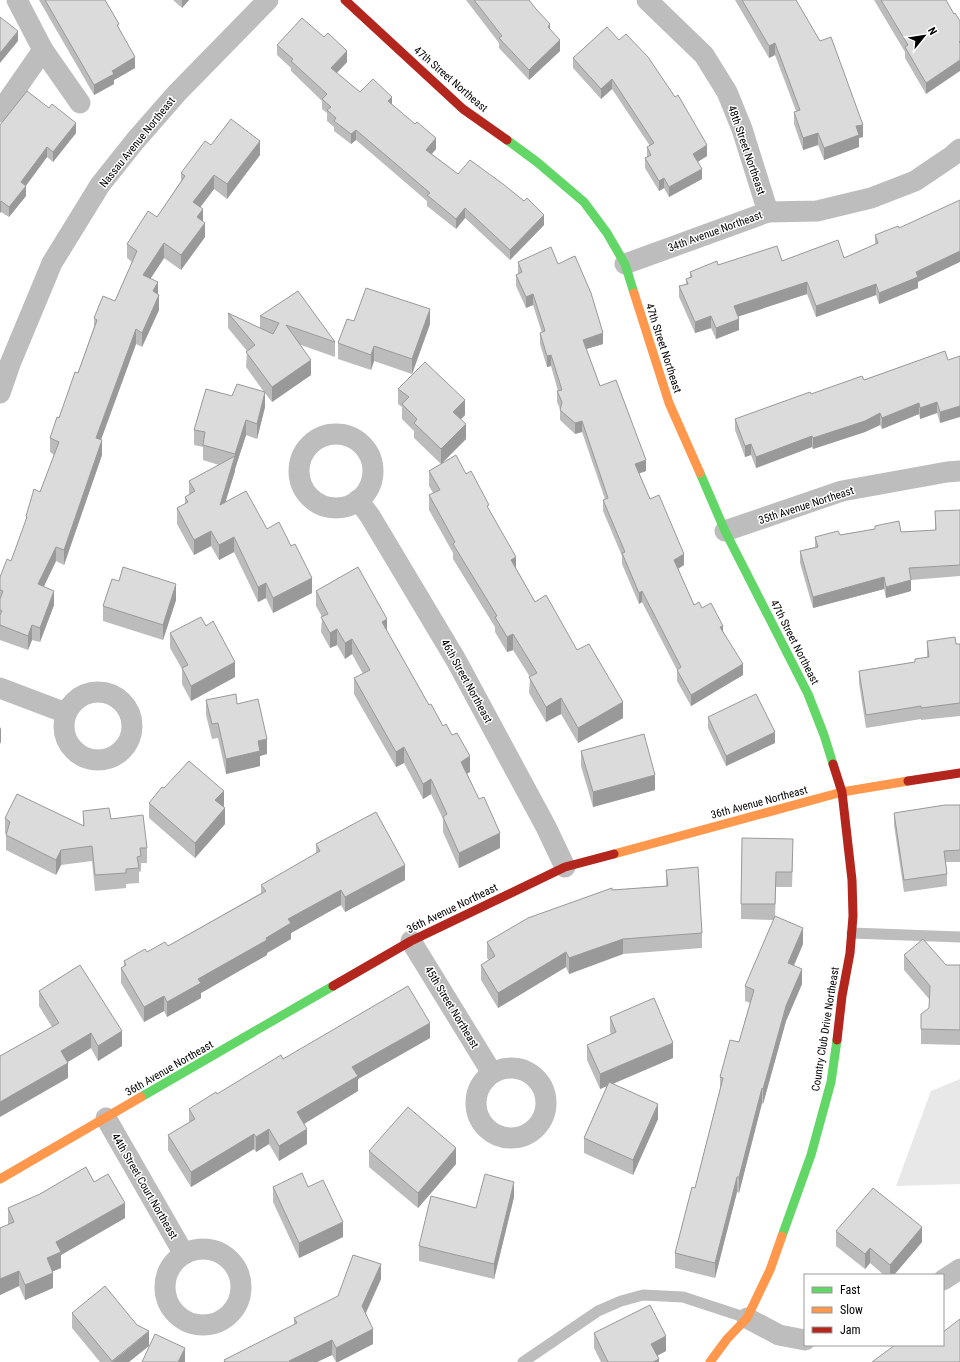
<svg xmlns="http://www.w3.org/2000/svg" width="960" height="1362" viewBox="0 0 960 1362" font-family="'Roboto Condensed',sans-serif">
  <rect width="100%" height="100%" fill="#fff"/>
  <polygon fill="#e8e8e8" points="960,1079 960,1184 896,1186 931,1091"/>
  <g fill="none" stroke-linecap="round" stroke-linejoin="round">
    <g stroke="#bdbdbd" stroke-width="11">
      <polyline points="852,933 960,937"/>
      <polyline points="523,1362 598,1311 621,1301 643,1295 683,1297 747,1318"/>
    </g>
    <g stroke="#bdbdbd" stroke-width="21">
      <polyline points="17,0 43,50 80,103"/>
      <polyline points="647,0 704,55 727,92 742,129 768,212"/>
      <polyline points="0,112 43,50"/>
      <polyline points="625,264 768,212 817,211 871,198 915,181 952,156 960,149"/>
      <polyline points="0,393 10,364 52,263 100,185 135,141 177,93 268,0"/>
      <circle cx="336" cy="471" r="37"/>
      <polyline points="358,500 370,516 456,660 546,827 565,867"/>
      <polyline points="725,531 842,491 947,472 960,471"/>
      <polyline points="0,688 66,713"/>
      <circle cx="98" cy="726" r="34"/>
      <polyline points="411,941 492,1073"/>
      <circle cx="511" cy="1103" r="35"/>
      <polyline points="106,1118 184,1254"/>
      <circle cx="203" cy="1287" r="38"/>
      <polyline points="943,1280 960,1269"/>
      <polyline points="747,1318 779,1335 805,1340"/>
    </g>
    <g stroke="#63d668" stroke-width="9">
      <polyline points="507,140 537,162 584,202 607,233 625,264 634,293"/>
      <polyline points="700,473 725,531 808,694 824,735 833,764"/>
      <polyline points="141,1097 333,986"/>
      <polyline points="782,1236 811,1155 831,1082 837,1040"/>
    </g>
    <g stroke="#ff974d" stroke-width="9">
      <polyline points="634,293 669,403 700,473"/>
      <polyline points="614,854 842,792 908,781"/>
      <polyline points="0,1179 141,1097"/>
      <polyline points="710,1362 727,1339 747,1318 770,1270 782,1236"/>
    </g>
    <g stroke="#b3261e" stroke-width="9">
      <polyline points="345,0 463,109 507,140"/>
      <polyline points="833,764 842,792 852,880 853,916 850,953 842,996 837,1040"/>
      <polyline points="908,781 960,773"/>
      <polyline points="333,986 411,941 565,867 614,854"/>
    </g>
  </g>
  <g fill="#bcbcbc">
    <polygon points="39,0 105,0 119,28 135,68 114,80 114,84 94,95"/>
    <polygon points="173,0 189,0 182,8"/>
    <polygon points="466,0 529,0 550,30 560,51 529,80 499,48 499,43"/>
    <polygon points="735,0 796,0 863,137 859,138 859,147 824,160 818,145 803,150 794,124 794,112 796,111 775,55 769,58"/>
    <polygon points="874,0 946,0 926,94 905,58 905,52"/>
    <polygon points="607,27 707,156 697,162 702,179 669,197 664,188 659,191 645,168 645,158 647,157 647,147 650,146 612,89 601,99 573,68 573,58"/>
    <polygon points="277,45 347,62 337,73 360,92 392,105 436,149 432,154 458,174 544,225 510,260 465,218 456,229 427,206 427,201 356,140 351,144 334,131 334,127 327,121 327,113 322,109 322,101 291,71 291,68 277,55"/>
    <polygon points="0,125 76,133 53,162 47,157 26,186 26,196 9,217 1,212"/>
    <polygon points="211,145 260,155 227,199 214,189 200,207 205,237 181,270 164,258 150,279 158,294 159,310 142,347 136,344 101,440 102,455 64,565 56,561 43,587 54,605 40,642 32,640 28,650 0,640 0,577 11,561 26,521 26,516 40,492 54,455 50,452 50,438 59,418 78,373 94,327 94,318 115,301 132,262 127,258 127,244 157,217 181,181 181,173"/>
    <polygon points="875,235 918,282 918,288 879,304 876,295 816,317 807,294 738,316 739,330 716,339 711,328 695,333 679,297 679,286 686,284 686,279 690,277 690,272 718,265 782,261 844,258 875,245"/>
    <polygon points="518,262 558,264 603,344 586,349 600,386 646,471 639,473 650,499 684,565 678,569 694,605 702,608 723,631 743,675 691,706 677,681 677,670 642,602 639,604 622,564 622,556 603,511 603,500 605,499 582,432 575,434 560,420 560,409 557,402 557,391 558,391 551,366 547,367 540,344 540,333 542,333 533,305 526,308 516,286 516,275 518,274"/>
    <polygon points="228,313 260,328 260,316 335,342 335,357 301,345 311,375 272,402 265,393 265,407 257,439 246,435 235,469 235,471 225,502 267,529 312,593 273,613 266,598 258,602 234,552 219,560 211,546 194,555 177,524 177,508 185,504 185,497 189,495 189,481 219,465 203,460 203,447 194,445 194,430 232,396 264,392 246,367 247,351 228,328"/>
    <polygon points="430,324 412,374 374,361 371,370 338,359 338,343"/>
    <polygon points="945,351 940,423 937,413 920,419 919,414 882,429 880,425 865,432 813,449 812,447 756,468 751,455 745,457 735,430 735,419 811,394 864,380"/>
    <polygon points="398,389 465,415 461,419 466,439 443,462 466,474 489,509 516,568 535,602 577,650 623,718 578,743 561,714 546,722 529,693 530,677 513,650 507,652 495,632 495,627 453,559 453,553 429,510 429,495 433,493 429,486 429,471 441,464 414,438 414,431 402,419 402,407 398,404"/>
    <polygon points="960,510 960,576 911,580 911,591 886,598 884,589 813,608 800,563 800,551 815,547 815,537 840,535 875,529 901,532 935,530 935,511"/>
    <polygon points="316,591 387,631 429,705 443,726 470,772 467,773 500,848 459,868 443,832 443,819 431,794 423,799 404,763 396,767 354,694 354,678 363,674 352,654 345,659 337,645 330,648 321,632 322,617 316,606"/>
    <polygon points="176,600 163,640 103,621 103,606"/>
    <polygon points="170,633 235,677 191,701 182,684 182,669 170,648"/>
    <polygon points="927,641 960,644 960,716 921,720 921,719 866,728 859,683 859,671 915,662 915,659 927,657"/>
    <polygon points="206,700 237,704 267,754 260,756 260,766 226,774 218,738 212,739 206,715"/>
    <polygon points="708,717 775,743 726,766 708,728"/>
    <polygon points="581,751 655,790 593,807 581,766"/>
    <polygon points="149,803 224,806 223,807 225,824 195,858 149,818"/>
    <polygon points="960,805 960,862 946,862 947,874 947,886 904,892 894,825 894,813"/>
    <polygon points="83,811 111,819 147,848 147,863 141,863 141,871 139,872 139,883 126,884 126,888 95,891 92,861 61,865 56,875 6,850 6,834 5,833 5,818 83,826"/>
    <polygon points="316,844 405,880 345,912 341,905 291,933 291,939 267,953 267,955 201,993 201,998 167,1017 164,1011 144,1022 121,983 121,968 124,966 124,961 147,952 168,946 261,893 261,885 316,854"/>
    <polygon points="793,854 792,887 776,887 775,918 803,944 794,966 802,984 786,1021 763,1104 762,1103 739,1193 737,1192 715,1278 675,1268 675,1253 695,1188 720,1089 720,1077 739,1042 750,1003 745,1001 745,986 774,920 741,919 741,904"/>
    <polygon points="666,870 702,933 702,948 623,954 569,974 566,967 498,1008 481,980 481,965 489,960 487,958 487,942 612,890 666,886"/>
    <polygon points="904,955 946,965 960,965 960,1045 921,1044 921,1029 929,1008 930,1000 904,970"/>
    <polygon points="39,991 122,1046 98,1061 91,1048 68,1062 68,1078 52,1027 39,1006"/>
    <polygon points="610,1017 673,1058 613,1084 658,1119 633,1175 584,1153 584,1138 607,1086 600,1089 587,1060 587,1045 611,1034 610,1032"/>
    <polygon points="430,1038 358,1079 358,1091 304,1124 307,1144 279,1161 269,1144 256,1152 254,1149 191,1187 168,1150 168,1135 189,1122 189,1109 283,1059"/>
    <polygon points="369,1151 456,1164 418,1208 369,1167"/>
    <polygon points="94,1182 125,1218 61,1255 61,1268 52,1271 53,1288 25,1300 19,1286 0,1295 0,1228 8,1225 8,1208"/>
    <polygon points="273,1187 308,1187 343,1237 299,1258 273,1202"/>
    <polygon points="514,1197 494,1279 419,1261 419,1246 476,1208"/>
    <polygon points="836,1231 922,1242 894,1275 884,1275 870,1263 865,1269 836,1246"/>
    <polygon points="381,1279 366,1313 373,1344 338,1362 336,1362 332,1355 317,1362 224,1362 224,1360 294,1325 294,1318"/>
    <polygon points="72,1313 129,1362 100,1362 72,1328"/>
    <polygon points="594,1333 666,1351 658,1355 659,1362 601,1362 594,1348"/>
  </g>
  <g fill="#999">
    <polygon points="182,0 189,0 182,8"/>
    <polygon points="550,24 550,34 548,27"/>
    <polygon points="18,31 18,41 0,63 0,53"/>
    <polygon points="560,40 560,51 529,80 529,70"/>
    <polygon points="775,43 775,55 769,58 769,46"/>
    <polygon points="347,51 347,62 331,79 331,68"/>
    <polygon points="135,57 135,68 114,80 114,84 94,95 94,85 112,71"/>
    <polygon points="960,60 960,71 926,94 926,83"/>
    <polygon points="612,79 612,89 601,99 601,89"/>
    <polygon points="392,97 392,107 388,101"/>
    <polygon points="76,123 76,133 53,162 53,152"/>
    <polygon points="863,125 863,137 859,138 859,147 824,160 824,148 856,126"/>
    <polygon points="356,130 356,140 351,144 351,134"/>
    <polygon points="818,133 818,145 803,150 803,138"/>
    <polygon points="436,138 436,149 426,160 426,150"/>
    <polygon points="260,141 260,155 227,199 227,184"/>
    <polygon points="707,145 707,156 693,165 693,154"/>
    <polygon points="47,147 47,157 21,192 21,182"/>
    <polygon points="702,169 702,179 669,197 669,187"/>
    <polygon points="214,175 214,189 193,217 193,202"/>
    <polygon points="664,178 664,188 659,191 659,181"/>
    <polygon points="26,186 26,196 9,217 9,207"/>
    <polygon points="1,201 1,212 0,213 0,203"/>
    <polygon points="465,208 465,218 456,229 456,219"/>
    <polygon points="203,209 203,224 197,217"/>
    <polygon points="544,215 544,225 510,260 510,250"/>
    <polygon points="205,223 205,237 181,270 181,255"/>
    <polygon points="164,243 164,258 143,290 143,275"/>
    <polygon points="960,251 960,262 918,282 918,288 879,304 879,293 916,272"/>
    <polygon points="158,282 158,296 153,291"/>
    <polygon points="807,282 807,294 734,318 734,306"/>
    <polygon points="876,284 876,295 816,317 816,306"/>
    <polygon points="533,294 533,305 526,308 526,297"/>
    <polygon points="159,295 159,310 142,347 142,333"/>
    <polygon points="430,309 430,324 412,374 412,359"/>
    <polygon points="711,316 711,328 695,333 695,322"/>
    <polygon points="739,319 739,330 716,339 716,328"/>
    <polygon points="136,329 136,344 96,453 96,438"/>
    <polygon points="603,333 603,344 583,350 583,340"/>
    <polygon points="374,346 374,361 371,370 371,355"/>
    <polygon points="551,355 551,366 547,367 547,356"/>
    <polygon points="311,360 311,375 272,402 272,387"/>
    <polygon points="265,392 265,407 257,439 257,424"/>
    <polygon points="465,400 465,415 453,427 453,412"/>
    <polygon points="937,402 937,413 920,419 920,408"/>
    <polygon points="919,403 919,414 882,429 882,418"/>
    <polygon points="960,406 960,417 940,423 940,412"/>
    <polygon points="880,413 880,425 865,432 813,449 813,438"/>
    <polygon points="246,420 246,435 235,469 235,454"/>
    <polygon points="582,421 582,432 575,434 575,423"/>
    <polygon points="466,424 466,439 441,464 441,449"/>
    <polygon points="812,436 812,447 756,468 756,457"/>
    <polygon points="102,440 102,455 64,565 64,550"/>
    <polygon points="751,444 751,455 745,457 745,446"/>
    <polygon points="235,456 235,471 220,520 220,505"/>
    <polygon points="646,460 646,471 635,475 635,464"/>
    <polygon points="211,531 211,546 194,555 194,540"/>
    <polygon points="234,537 234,552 219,560 219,545"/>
    <polygon points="56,547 56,561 38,599 38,584"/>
    <polygon points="684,554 684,565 674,571 674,560"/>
    <polygon points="516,557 516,572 511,560"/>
    <polygon points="884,577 884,589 813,608 813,597"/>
    <polygon points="312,578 312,593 273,613 273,598"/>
    <polygon points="911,580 911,591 886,598 886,587"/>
    <polygon points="266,583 266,598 258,602 258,587"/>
    <polygon points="176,584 176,600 163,640 163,625"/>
    <polygon points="54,591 54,605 40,642 40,628"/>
    <polygon points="642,591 642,602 639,604 639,593"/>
    <polygon points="387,619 387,634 382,622"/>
    <polygon points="32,625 32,640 28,650 28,636"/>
    <polygon points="723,626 723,637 720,627"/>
    <polygon points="337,629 337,645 330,648 330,633"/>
    <polygon points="513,634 513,650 507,652 507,637"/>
    <polygon points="352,639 352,654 345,659 345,643"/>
    <polygon points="235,662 235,677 191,701 191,686"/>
    <polygon points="743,664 743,675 691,706 691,695"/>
    <polygon points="561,698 561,714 546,722 546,707"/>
    <polygon points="623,702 623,718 578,743 578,728"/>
    <polygon points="1,727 1,742 0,744 0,729"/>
    <polygon points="775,732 775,743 726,766 726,756"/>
    <polygon points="267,739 267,754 260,756 260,766 226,774 226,759 258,741"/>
    <polygon points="404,747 404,763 396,767 396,752"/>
    <polygon points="470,756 470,772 461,777 461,762"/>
    <polygon points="655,775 655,790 593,807 593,792"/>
    <polygon points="431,779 431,794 423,799 423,784"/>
    <polygon points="224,791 224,806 215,816 215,800"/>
    <polygon points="225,808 225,824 195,858 195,843"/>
    <polygon points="500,833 500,848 459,868 459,853"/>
    <polygon points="61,850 61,865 56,875 56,860"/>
    <polygon points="405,865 405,880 345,912 345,897"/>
    <polygon points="341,890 341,905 291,933 291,939 267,953 267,955 201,993 201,998 167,1017 167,1002 198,979 266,938 288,919"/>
    <polygon points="803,928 803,944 788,978 788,963"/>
    <polygon points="623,939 623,954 569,974 569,958"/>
    <polygon points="566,952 566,967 498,1008 498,993"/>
    <polygon points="802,969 802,984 786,1021 763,1104 763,1089 786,1006"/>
    <polygon points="164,996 164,1011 144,1022 144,1007"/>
    <polygon points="430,1023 430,1038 358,1079 358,1091 297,1128 297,1112 352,1067"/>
    <polygon points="122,1031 122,1046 98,1061 98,1046"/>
    <polygon points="91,1033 91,1048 61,1066 61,1051"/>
    <polygon points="673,1043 673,1058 600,1089 600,1074"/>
    <polygon points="68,1063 68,1078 0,1117 0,1102"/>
    <polygon points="762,1088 762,1103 739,1193 739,1177"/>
    <polygon points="658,1104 658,1119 633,1175 633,1160"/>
    <polygon points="269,1129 269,1144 256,1152 256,1137"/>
    <polygon points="307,1129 307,1144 279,1161 279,1146"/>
    <polygon points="254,1134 254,1149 191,1187 191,1172"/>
    <polygon points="456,1148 456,1164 418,1208 418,1193"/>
    <polygon points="737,1177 737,1192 715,1278 715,1263"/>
    <polygon points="514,1182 514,1197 494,1279 494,1264"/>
    <polygon points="125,1203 125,1218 61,1255 61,1268 47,1274 47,1258 56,1242"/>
    <polygon points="343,1222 343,1237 299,1258 299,1243"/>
    <polygon points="922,1227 922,1242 894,1275 890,1275 890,1265"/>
    <polygon points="870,1248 870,1263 865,1269 865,1254"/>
    <polygon points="381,1264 381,1279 362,1321 362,1306"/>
    <polygon points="19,1271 19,1286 0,1295 0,1279"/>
    <polygon points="53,1273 53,1288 25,1300 25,1285"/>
    <polygon points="373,1329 373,1344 338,1362 336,1362 336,1348"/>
    <polygon points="149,1331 149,1346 129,1362 112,1362"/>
    <polygon points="666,1336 666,1351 651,1359 651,1344"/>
    <polygon points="332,1340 332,1355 317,1362 289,1362 289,1361"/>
    <polygon points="185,1348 185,1362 178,1362"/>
    <polygon points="659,1359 659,1362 653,1362"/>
  </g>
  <g fill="#dbdbdb" stroke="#999">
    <polygon points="45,0 105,0 119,24 117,25 135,57 112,71 114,74 94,85"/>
    <polygon points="474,0 529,0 536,9 550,24 548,27 560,40 529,70 499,38 502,36"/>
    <polygon points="742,0 796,0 820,41 831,37 863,125 856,126 859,135 824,148 818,133 803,138 794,112 800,110 775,43 769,46"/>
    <polygon points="881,0 946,0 954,14 955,13 960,21 960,41 959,42 960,43 960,60 926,83 905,47 908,45"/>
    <polygon points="0,17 18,31 0,53"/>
    <polygon points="302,18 324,37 328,33 347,51 331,68 360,92 373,79 392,97 388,101 415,124 417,122 436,138 426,150 458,174 470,160 503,184 524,201 527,198 544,215 510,250 465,208 456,219 427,195 430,193 356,130 351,134 334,121 336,118 327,110 331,107 322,99 327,94 291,61 293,59 277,45"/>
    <polygon points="607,27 619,40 626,34 648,57 675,97 678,95 707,145 693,154 702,169 669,187 664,178 659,181 645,158 651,155 647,147 654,143 612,79 601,89 573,58"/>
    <polygon points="27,91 49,108 52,104 76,123 53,152 47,147 21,182 26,186 9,207 1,201 0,203 0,125"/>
    <polygon points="231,119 260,141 227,184 214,175 193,202 203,209 197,217 205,223 181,255 164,243 143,275 158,282 153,291 159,295 142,333 136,329 96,438 102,440 64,550 56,547 38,584 54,591 40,628 32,625 28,636 0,625 0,615 2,611 0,610 0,599 3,591 0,590 0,577 7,559 11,561 27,517 26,516 34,489 40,492 59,442 50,438 57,417 59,418 75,372 78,373 97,320 94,318 103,296 115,301 137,251 127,244 148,211 157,217 185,176 181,173 205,141 211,145"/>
    <polygon points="960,200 960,251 916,272 918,277 879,293 876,284 816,306 807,282 734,306 739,319 716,328 711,316 695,322 679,286 688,284 686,279 692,277 690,272 717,261 718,265 777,246 782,261 838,240 844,258 878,243 875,235 898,226 899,228"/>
    <polygon points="551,247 558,264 575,256 591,293 603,333 583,340 600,386 616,380 646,460 635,464 650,499 659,495 684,554 674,560 694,605 699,602 702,608 711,603 723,626 720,627 743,664 691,695 677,670 681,667 642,591 639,593 622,553 625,552 603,500 608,498 582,421 575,423 560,410 562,402 557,391 562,390 551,355 547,356 540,333 545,331 533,294 526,297 516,275 522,272 518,262"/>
    <polygon points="366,288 430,309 412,359 374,346 371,355 338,343 347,319 354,321"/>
    <polygon points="298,291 335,342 286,325 311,360 272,387 246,352 255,345 228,313 273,334 279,323 260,316"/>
    <polygon points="945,351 948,360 960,356 960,406 940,412 937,402 920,408 919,403 882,418 880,413 865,421 813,438 812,436 756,457 751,444 745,446 735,419 810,392 811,394 862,376 864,380"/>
    <polygon points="425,362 465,400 453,412 466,424 441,449 414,423 417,419 402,404 409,397 398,389"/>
    <polygon points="237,384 265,392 257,424 246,420 235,454 203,445 205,432 194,430 206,389 232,396"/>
    <polygon points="456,455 466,474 471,471 489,505 487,506 516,557 511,560 535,602 546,595 577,650 589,644 623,702 578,728 561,698 546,707 529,677 537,673 513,634 507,637 495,617 497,616 453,544 455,542 429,495 440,490 429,471"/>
    <polygon points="235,456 220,505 246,491 267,529 279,522 291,546 295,544 312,578 273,598 266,583 258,587 234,537 219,545 211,531 194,540 177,508 188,502 185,497 195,491 189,481"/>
    <polygon points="960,510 960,565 909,568 911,580 886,587 884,577 813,597 800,551 818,547 815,537 838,531 840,535 875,529 875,526 899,521 901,532 936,530 935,511"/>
    <polygon points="123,567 176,584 163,625 103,606 112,579 119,581"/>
    <polygon points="358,567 387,619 382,622 429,705 431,704 443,726 446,724 452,735 457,733 470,756 461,762 479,799 484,797 500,833 459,853 443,817 447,814 431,779 423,784 404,747 396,752 354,678 370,670 352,639 345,643 337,629 330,633 321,617 328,614 316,591"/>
    <polygon points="201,617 206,626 213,621 235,662 191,686 182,668 188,665 170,633"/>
    <polygon points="955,637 956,644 960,644 960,703 921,708 921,706 866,715 859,671 915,662 915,659 929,657 927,641"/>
    <polygon points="236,694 237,704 258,699 267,739 258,741 260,751 226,759 218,723 212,724 206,700"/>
    <polygon points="756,694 775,732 726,756 708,717"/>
    <polygon points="644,734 655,775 593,792 581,751"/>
    <polygon points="189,761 224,791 215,800 225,808 195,843 149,803 162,787 164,788"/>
    <polygon points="17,794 84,826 83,811 109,808 111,819 143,815 147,848 140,848 141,856 137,857 139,868 126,869 126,873 95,875 92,846 61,850 56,860 6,835 10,822 5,818"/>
    <polygon points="945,805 960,805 960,850 944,851 947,874 904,880 894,813"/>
    <polygon points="376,812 405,865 345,897 341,890 288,919 291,923 266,938 267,940 198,979 201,983 167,1002 164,996 144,1007 121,968 126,965 124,961 145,949 147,952 165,942 168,946 266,891 261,885 320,851 316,844"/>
    <polygon points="742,838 793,839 792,872 776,872 775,904 741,904"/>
    <polygon points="698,867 702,933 623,939 569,958 566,952 498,993 481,965 495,956 487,942 528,918 612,888 612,890 668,886 666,870"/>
    <polygon points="775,916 803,928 788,963 802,969 786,1006 763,1089 762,1088 739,1177 737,1177 715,1263 675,1253 692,1187 695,1188 723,1078 720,1077 730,1040 739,1042 754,990 745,986"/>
    <polygon points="923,939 946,965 960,965 960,1030 921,1029 921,1014 929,1008 930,986 904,955"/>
    <polygon points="80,965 122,1031 98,1046 91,1033 61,1051 68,1063 0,1102 0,1056 59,1023 39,991"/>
    <polygon points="408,986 430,1023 352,1067 358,1076 297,1112 307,1129 279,1146 269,1129 256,1137 254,1134 191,1172 168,1135 195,1119 189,1109 216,1092 217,1094 281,1055 283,1059"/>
    <polygon points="654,998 673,1043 600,1074 587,1045 616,1032 610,1017"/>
    <polygon points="609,1082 658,1104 633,1160 584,1138"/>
    <polygon points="408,1107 456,1148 418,1193 369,1151"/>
    <polygon points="86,1167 94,1182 108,1174 125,1203 56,1242 61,1252 47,1258 53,1273 25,1285 19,1271 0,1279 0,1228 14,1222 8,1208 40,1194"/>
    <polygon points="302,1173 308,1187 323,1180 343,1222 299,1243 273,1187"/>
    <polygon points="485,1174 514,1182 494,1264 419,1246 431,1196 476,1208"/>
    <polygon points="873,1188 922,1227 890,1265 870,1248 865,1254 836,1231"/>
    <polygon points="353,1255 381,1264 362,1306 373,1329 336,1348 332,1340 289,1361 290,1362 225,1362 224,1360 297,1323 294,1318 338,1296"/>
    <polygon points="105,1286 137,1325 149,1331 112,1361 72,1313"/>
    <polygon points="650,1305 666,1336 651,1344 659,1359 653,1362 608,1362 594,1333"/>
    <polygon points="960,1319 960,1362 872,1362 895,1345 943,1345 943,1332"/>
    <polygon points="155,1334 185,1348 178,1362 142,1362"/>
  </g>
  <g text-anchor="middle" stroke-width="3" stroke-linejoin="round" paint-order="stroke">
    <g font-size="11" fill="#000" stroke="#fff">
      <text transform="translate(451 79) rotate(41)" y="4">47th Street Northeast</text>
      <text transform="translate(137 142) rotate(-51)" y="4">Nassau Avenue Northeast</text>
      <text transform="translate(747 150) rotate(71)" y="4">48th Street Northeast</text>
      <text transform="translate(715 231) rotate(-20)" y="4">34th Avenue Northeast</text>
      <text transform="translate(664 348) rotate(72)" y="4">47th Street Northeast</text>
      <text transform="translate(806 505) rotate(-18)" y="4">35th Avenue Northeast</text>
      <text transform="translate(795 642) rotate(63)" y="4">47th Street Northeast</text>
      <text transform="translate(467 681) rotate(61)" y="4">46th Street Northeast</text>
      <text transform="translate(759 802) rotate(-15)" y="4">36th Avenue Northeast</text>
      <text transform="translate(452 908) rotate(-26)" y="4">36th Avenue Northeast</text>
      <text transform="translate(452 1007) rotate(59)" y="4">45th Street Northeast</text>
      <text transform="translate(825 1029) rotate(-81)" y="4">Country Club Drive Northeast</text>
      <text transform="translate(169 1068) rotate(-30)" y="4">36th Avenue Northeast</text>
      <text transform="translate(145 1186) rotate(60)" y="4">44th Street Court Northeast</text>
    </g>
  </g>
  <rect x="804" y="1274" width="140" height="72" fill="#ffffff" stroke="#999999"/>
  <rect x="812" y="1287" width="20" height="6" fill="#63d668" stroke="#999999"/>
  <text x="840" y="1294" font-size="12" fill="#000000">Fast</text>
  <rect x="812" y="1307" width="20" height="6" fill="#ff974d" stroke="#999999"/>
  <text x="840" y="1314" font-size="12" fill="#000000">Slow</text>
  <rect x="812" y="1327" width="20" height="6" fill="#b3261e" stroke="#999999"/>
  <text x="840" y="1334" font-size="12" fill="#000000">Jam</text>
  <g transform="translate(924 36) rotate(60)" stroke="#ffffff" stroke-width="3" paint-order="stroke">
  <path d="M0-3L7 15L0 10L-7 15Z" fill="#000000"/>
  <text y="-6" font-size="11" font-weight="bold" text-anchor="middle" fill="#000000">N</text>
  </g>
</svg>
